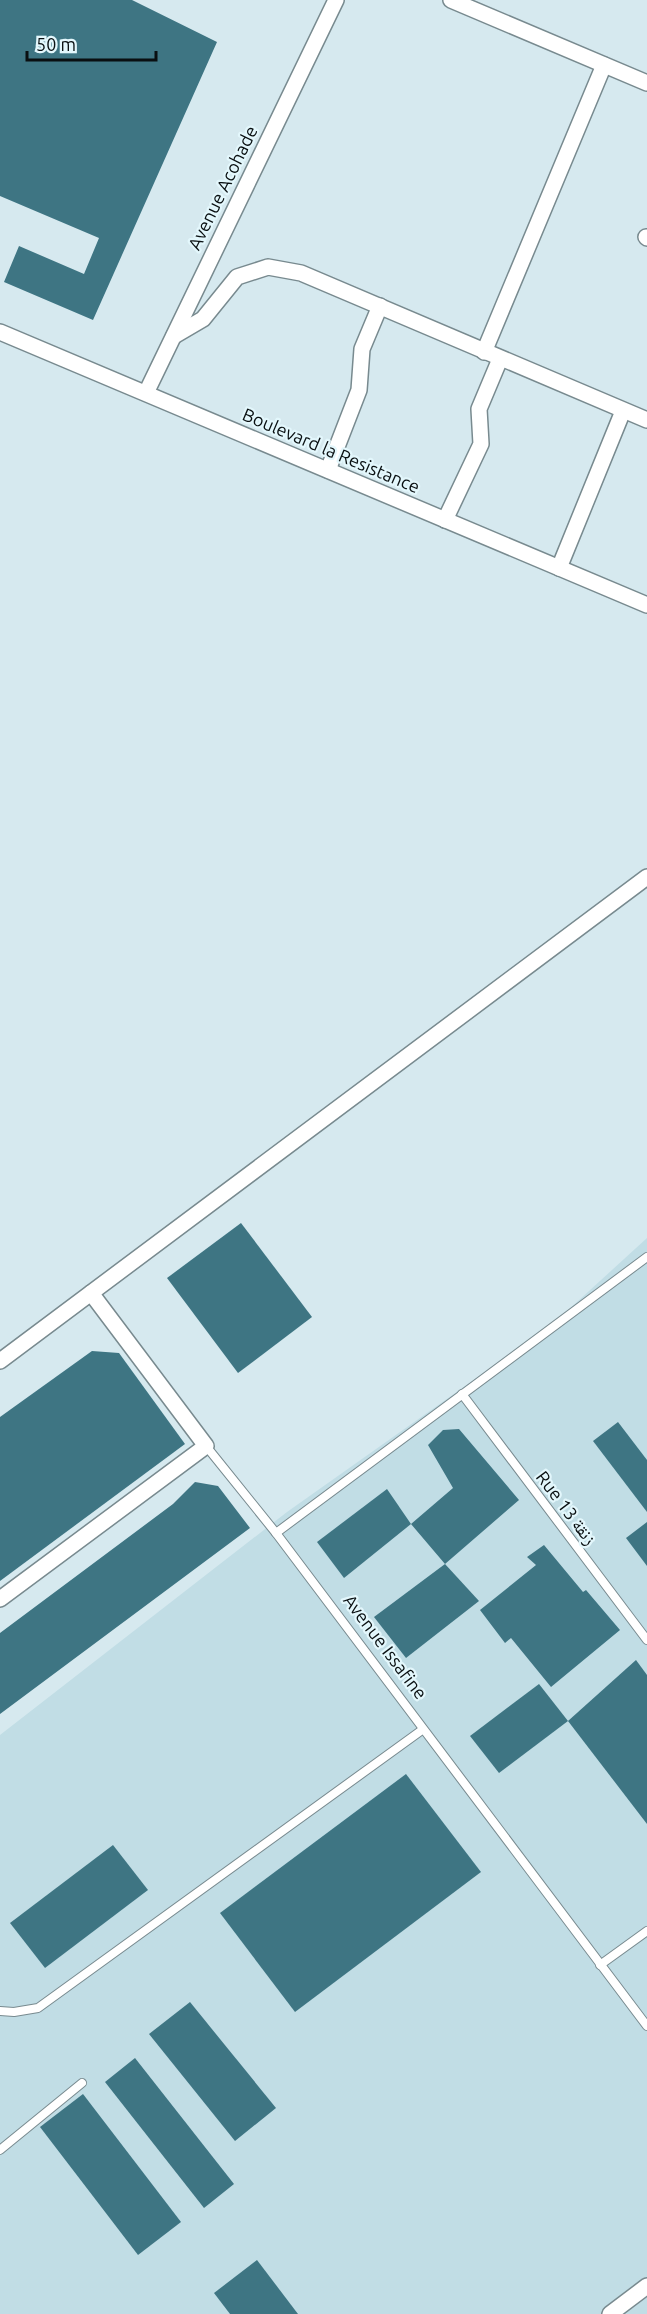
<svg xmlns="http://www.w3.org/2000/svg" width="647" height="2314" viewBox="0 0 647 2314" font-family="Ubuntu,'Noto Naskh Arabic',sans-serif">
  <rect width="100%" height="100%" fill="#d6e9ef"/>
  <polygon fill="#c1dde5" points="647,1238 647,2314 0,2314 0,1735 287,1512 554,1323"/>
  <g fill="#3e7583">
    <polygon points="0,0 132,0 217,42 93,320 4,282 19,246 84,274 99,238 0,196"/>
    <polygon points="241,1223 312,1317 238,1373 167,1278"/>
    <polygon points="92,1351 119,1353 185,1444 0,1581 0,1417"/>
    <polygon points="618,1422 647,1460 647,1512 593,1441"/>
    <polygon points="459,1429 519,1500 445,1564 411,1524 453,1488 428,1445 443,1430"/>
    <polygon points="195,1482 218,1486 250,1528 0,1714 0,1633 173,1504"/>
    <polygon points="387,1489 411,1524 344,1578 317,1542"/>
    <polygon points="647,1522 647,1566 626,1538"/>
    <polygon points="544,1545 583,1592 586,1590 620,1630 551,1687 511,1638 505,1643 480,1610 536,1565 527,1557"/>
    <polygon points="445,1564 479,1601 406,1658 374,1617"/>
    <polygon points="636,1660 647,1675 647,1824 568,1721"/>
    <polygon points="539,1684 568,1721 499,1773 470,1736"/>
    <polygon points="406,1774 481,1872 295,2012 220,1913"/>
    <polygon points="113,1845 148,1890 45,1968 10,1923"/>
    <polygon points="190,2002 276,2108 235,2141 149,2034"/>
    <polygon points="135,2058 234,2184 204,2208 105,2082"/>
    <polygon points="83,2094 181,2222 138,2255 40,2127"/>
    <polygon points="257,2260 298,2314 230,2314 214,2293"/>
  </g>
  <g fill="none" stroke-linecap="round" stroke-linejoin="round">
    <g stroke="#788a8f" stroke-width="10">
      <g id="service">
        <polyline points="462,1394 647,1640"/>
        <polyline points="206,1446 276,1533 647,2026"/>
        <polyline points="276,1533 647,1257"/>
        <polyline points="600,1965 647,1931"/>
        <polyline points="0,2011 14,2012 38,2008 422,1730"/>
        <polyline points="0,2150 82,2083"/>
      </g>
    </g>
    <g stroke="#788a8f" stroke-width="18">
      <g id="minor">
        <polyline points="451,0 647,83"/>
        <polyline points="646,237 647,238"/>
        <polyline points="0,332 647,605"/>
        <polyline points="174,336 203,319 237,277 268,267 301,273 647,420"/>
        <polyline points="484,352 604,65"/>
        <polyline points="146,393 336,0"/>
        <polyline points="328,470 359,390 362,349 380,306"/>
        <polyline points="445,520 481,444 479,409 500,359"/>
        <polyline points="559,568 623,411"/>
        <polyline points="0,1361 647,877"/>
        <polyline points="0,1599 206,1446 91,1293"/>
        <polyline points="610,2314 647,2286"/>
      </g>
    </g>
    <use href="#service" stroke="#fff" stroke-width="8"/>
    <use href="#minor" stroke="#fff" stroke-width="15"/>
  </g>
  <g text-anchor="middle" stroke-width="4.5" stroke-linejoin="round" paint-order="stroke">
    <g font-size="18" fill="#090f11" stroke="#e3f7fc">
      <text transform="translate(223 188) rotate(-64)" y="6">Avenue Acohade</text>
      <text transform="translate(331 451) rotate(23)" y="6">Boulevard la Resistance</text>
      <text transform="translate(566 1508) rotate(53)" y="6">Rue 13 زنقة</text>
      <text transform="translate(385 1647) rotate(53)" y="6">Avenue Issafine</text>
    </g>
  </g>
  <path d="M27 51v9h129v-9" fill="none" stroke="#090f11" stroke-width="3"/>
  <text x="36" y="51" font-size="18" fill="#090f11" stroke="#e3f7fc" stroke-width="4.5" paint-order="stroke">50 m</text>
</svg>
